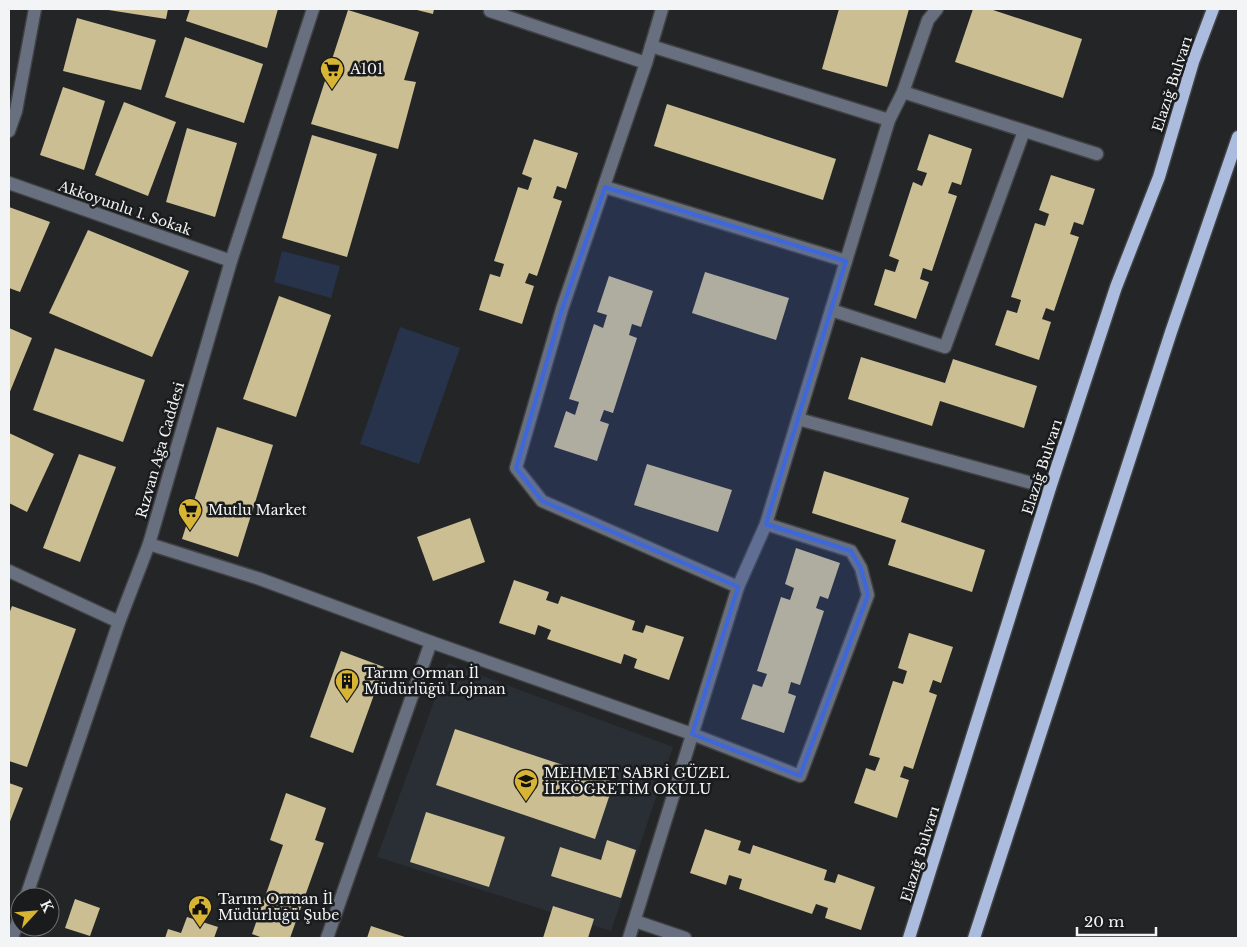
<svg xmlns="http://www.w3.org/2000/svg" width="1247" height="947" viewBox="0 0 1247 947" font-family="'Libre Baskerville',serif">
  <rect width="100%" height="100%" fill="#242527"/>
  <polygon fill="#2a2e35" points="448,663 673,747 611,931 377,857"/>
  <g fill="#27334b">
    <polygon points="282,251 340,266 331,298 274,282"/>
    <polygon points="400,327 460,348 419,464 360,444"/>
  </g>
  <g fill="#cbbe92">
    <polygon points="102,9 168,9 166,19"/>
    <polygon points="190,9 278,9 267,48 186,21"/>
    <polygon points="413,9 434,9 433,14"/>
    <polygon points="839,9 909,9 887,87 822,69"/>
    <polygon points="973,9 990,9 1082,39 1063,98 955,62"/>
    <polygon points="348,10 419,32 404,80 416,82 398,149 311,124"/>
    <polygon points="77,18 156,40 141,90 63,71"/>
    <polygon points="185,37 263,64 244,123 165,97"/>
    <polygon points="63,87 105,101 84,170 40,155"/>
    <polygon points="124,102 176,122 148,196 95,175"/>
    <polygon points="667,104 836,159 823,200 654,146"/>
    <polygon points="187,128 237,143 215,217 166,202"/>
    <polygon points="929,134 972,149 961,185 952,182 948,193 957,196 932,271 923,268 920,279 929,282 916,319 874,305 885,269 895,272 899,260 889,256 913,182 922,186 927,173 917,170"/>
    <polygon points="312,135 377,154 347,257 282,238"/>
    <polygon points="534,139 578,153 566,189 557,186 553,198 562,201 537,276 529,273 525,283 534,286 522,324 479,310 490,274 500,277 504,264 494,261 518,187 528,190 532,178 522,174"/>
    <polygon points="1051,175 1095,189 1083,225 1074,222 1070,234 1079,237 1054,311 1046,308 1042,319 1051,322 1039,360 995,345 1007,310 1017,313 1021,300 1011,297 1035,223 1045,226 1049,214 1039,210"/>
    <polygon points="9,207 50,222 20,292 9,288"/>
    <polygon points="88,230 189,271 152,357 49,313"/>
    <polygon points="705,272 789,298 776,340 692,313"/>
    <polygon points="609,276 653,291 641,327 632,324 629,335 637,338 613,413 604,410 600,421 609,424 597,461 554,447 566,411 575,415 579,402 569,399 594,324 603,328 607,315 597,312"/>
    <polygon points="279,296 331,315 296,417 243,399"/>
    <polygon points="9,328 32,338 9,394"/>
    <polygon points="55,348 145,380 123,442 33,410"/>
    <polygon points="861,357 945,383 953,359 1037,386 1024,428 940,401 932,426 848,399"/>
    <polygon points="217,427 273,445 238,557 182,539"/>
    <polygon points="9,433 54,454 27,512 9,503"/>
    <polygon points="79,454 116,467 80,562 43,548"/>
    <polygon points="647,464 732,490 718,532 634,505"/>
    <polygon points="824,471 909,498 901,522 985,550 972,592 888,565 896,540 812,513"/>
    <polygon points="470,518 485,562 433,581 417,537"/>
    <polygon points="796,548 840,563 828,599 820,596 816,608 824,611 800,685 791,682 788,693 796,696 784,733 741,719 753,684 762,687 767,674 757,671 781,597 790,600 794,588 785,584"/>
    <polygon points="514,580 549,592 546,600 558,604 561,596 635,621 632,630 643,633 646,625 684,637 669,680 634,668 637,659 624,654 621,664 547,639 551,630 538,625 535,635 499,623"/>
    <polygon points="12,606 76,629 27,767 9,761 9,614"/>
    <polygon points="909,633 953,647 941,683 933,680 929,692 937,695 913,769 904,766 900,777 909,780 897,818 854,803 866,768 875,771 880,758 869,755 893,681 903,684 907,671 898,668"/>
    <polygon points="341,651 384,667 353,753 310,737"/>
    <polygon points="455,729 614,782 595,839 436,785"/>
    <polygon points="9,783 23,788 9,824"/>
    <polygon points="286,793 326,808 315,840 324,843 290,938 263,938 252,934 283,845 270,840"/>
    <polygon points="426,812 505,837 489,887 410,862"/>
    <polygon points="705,829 741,841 738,850 750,854 753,845 827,870 824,880 835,883 838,874 875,887 861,930 825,918 828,908 816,904 812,914 739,889 742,879 729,875 726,885 690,873"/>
    <polygon points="607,840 636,850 621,898 551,876 560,847 601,860"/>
    <polygon points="75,899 100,908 90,936 65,928"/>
    <polygon points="553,906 594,919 588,938 543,938"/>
    <polygon points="187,917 218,927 214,938 165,938 168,929 181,933"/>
    <polygon points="371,926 408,938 367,938"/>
  </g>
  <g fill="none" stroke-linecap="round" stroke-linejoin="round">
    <g stroke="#414244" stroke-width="15">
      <g id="minor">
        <polyline points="662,9 646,63 562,309 516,468 542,501 738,587"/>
        <polyline points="490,11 646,63"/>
        <polyline points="651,46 889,120"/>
        <polyline points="903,92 1097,154"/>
        <polyline points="9,131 16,111 35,9"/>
        <polyline points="9,183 231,261"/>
        <polyline points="605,187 846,261 766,524 738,587 629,938"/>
        <polyline points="846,261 889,120 903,92 928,20 937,9"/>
        <polyline points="831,310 945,347 1024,131"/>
        <polyline points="798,419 1050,488"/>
        <polyline points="149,544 260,579 431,642"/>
        <polyline points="9,571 119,622"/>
        <polyline points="635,921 685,938"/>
        <polyline points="327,938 431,642 692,734 800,776 868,595 861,568 851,551 766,524"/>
      </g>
    </g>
    <g stroke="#414244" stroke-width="15">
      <g id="tertiary">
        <polyline points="26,897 119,622 149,544 231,261 313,9"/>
        <polyline points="12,938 20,915"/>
      </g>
    </g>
    <g stroke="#414244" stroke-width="15">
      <g id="primary">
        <polyline points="909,938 1050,488 1116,287 1159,177 1193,62 1213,9"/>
        <polyline points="974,938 1171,332 1238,137"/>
      </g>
    </g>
    <use href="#minor" stroke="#687080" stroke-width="12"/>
    <use href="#tertiary" stroke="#687080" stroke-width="12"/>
    <use href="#primary" stroke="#abbcde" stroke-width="12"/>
  </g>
  <path fill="#3d67dc" fill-opacity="0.2" stroke="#3d67dc" stroke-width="4" stroke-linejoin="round" d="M605,187L846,261L766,524L851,551L861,568L868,595L800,776L692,734L738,587L542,501L516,468L562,309Z"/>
  <defs>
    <g id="supermarket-pin" transform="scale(1.25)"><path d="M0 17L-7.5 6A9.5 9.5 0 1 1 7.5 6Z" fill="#d7b434" stroke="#1a1b1d"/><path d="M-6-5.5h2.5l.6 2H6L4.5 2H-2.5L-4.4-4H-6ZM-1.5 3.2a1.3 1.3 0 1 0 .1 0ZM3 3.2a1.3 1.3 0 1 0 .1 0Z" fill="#111"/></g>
    <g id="building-pin" transform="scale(1.25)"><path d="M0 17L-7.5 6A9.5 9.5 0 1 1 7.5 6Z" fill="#d7b434" stroke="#1a1b1d"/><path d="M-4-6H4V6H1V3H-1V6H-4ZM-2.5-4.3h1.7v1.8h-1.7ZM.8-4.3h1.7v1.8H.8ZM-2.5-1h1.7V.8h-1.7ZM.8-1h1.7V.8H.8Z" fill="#111"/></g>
    <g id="school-pin" transform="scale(1.25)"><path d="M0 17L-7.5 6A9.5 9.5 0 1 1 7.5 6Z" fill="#d7b434" stroke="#1a1b1d"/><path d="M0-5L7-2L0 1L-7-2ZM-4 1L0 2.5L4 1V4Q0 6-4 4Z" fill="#111"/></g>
    <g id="civic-pin" transform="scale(1.25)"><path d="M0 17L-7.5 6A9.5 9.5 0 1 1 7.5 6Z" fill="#d7b434" stroke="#1a1b1d"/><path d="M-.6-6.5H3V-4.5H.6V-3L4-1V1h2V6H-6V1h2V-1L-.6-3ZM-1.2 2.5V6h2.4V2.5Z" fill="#111"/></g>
  </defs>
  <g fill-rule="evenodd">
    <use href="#supermarket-pin" x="332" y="69"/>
    <use href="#supermarket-pin" x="190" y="510"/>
    <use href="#building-pin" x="347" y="681"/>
    <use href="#school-pin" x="526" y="781"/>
    <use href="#civic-pin" x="200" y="907"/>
  </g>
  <g text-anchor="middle" stroke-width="5" stroke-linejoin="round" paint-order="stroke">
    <g font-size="14" fill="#f3f4f5" stroke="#1a1b1d" text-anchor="start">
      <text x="350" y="74">A101</text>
      <text x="208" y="515">Mutlu Market</text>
      <text x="364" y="678">Tarım Orman İl<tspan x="364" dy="16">Müdürlüğü Lojman</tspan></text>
      <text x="544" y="778">MEHMET SABRİ GÜZEL<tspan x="544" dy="16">İLKÖGRETİM OKULU</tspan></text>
      <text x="218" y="904">Tarım Orman İl<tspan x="218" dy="16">Müdürlüğü Şube</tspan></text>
    </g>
    <g font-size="14" fill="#f3f4f5" stroke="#1a1b1d">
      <text transform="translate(1172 84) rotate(-72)" y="5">Elazığ Bulvarı</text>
      <text transform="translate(125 208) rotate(19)" y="5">Akkoyunlu 1. Sokak</text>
      <text transform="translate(160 450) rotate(-74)" y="5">Rızvan Ağa Caddesi</text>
      <text transform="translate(1042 467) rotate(-72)" y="5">Elazığ Bulvarı</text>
      <text transform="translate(920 854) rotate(-73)" y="5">Elazığ Bulvarı</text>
    </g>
  </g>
  <rect width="1247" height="947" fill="none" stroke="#f3f4f5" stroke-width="20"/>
  <g transform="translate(35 912) rotate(64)"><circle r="24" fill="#1a1b1d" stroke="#717273"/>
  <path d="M0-4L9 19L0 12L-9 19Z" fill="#d7b434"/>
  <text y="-8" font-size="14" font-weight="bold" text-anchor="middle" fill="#f3f4f5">K</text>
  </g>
  <path d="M1077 927v8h79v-8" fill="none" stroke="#f3f4f5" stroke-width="2.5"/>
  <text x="1084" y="927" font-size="15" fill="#f3f4f5" stroke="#1a1b1d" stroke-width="4" paint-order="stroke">20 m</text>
</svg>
